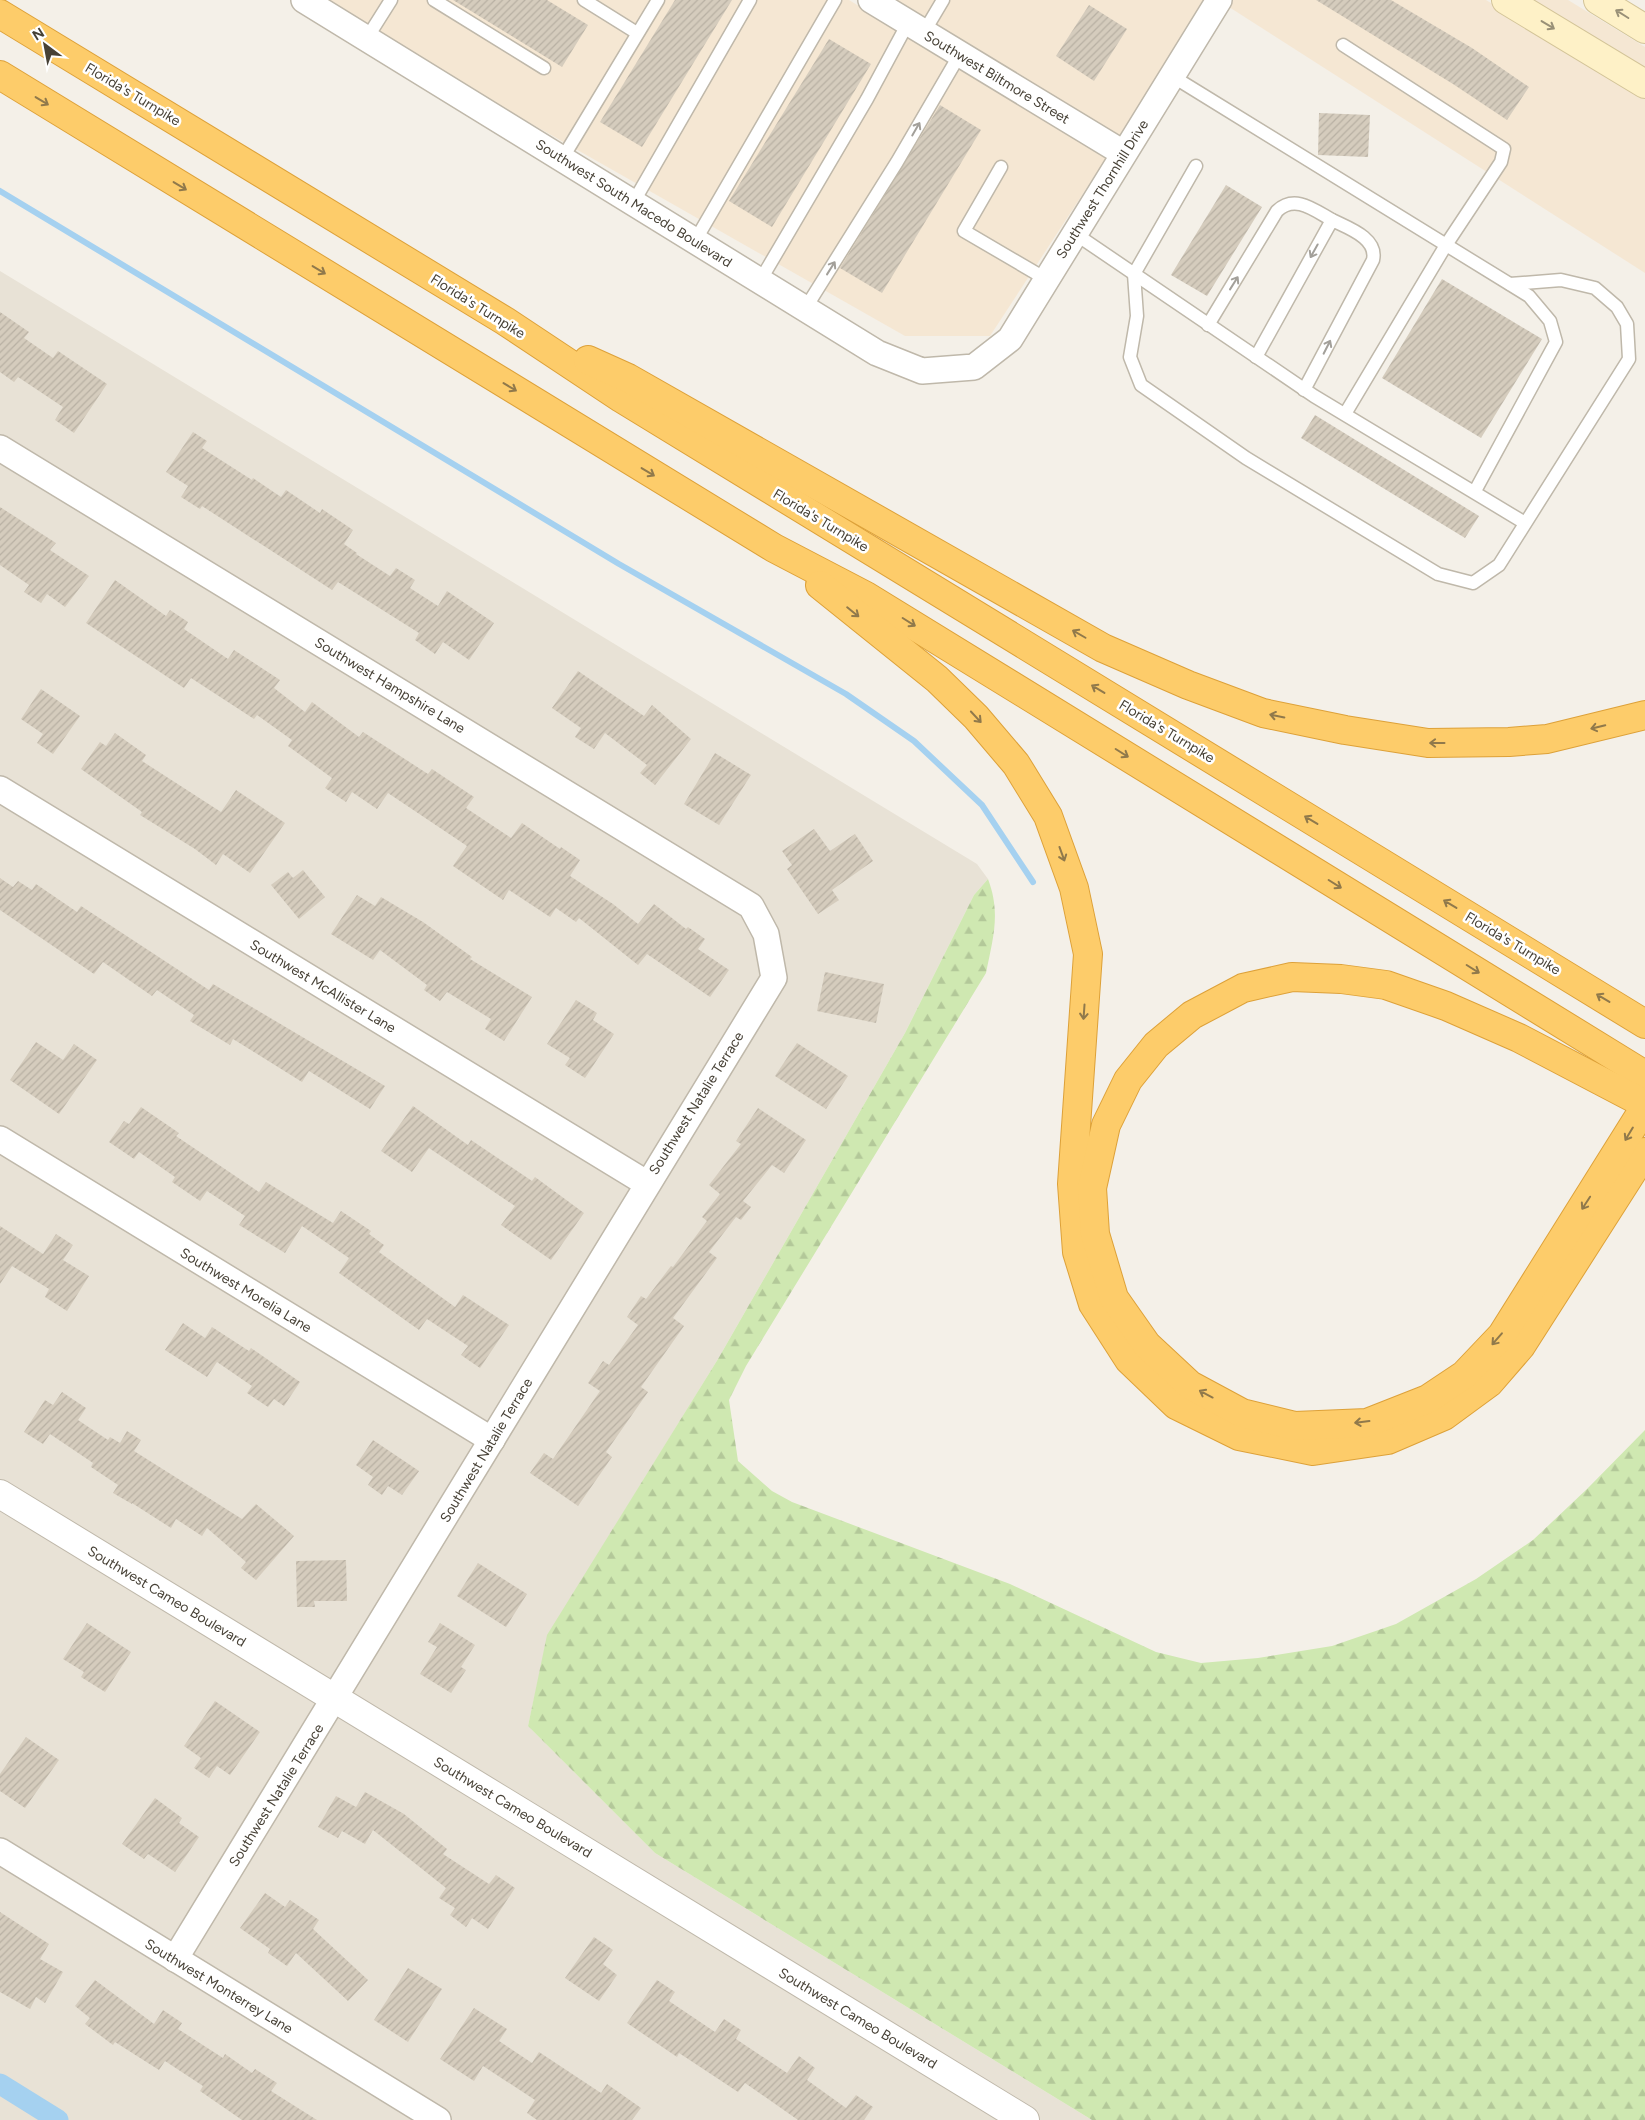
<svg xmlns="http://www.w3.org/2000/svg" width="1645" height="2120" viewBox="0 0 1645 2120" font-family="Figtree,sans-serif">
  <defs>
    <pattern id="forest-firs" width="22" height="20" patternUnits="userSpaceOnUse" patternTransform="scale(1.25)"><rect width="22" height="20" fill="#cfe8b1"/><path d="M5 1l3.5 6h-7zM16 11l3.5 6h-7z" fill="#b3c899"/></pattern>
    <pattern id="building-hatch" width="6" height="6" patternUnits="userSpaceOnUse" patternTransform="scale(1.25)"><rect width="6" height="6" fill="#d5ccbd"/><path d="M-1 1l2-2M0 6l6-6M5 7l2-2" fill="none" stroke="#b8b0a3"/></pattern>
  </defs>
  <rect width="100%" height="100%" fill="#f4f0e8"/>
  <polygon fill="#e8e2d6" points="0,271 977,864 988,879 974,895 905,1033 718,1359 548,1635 528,1726 655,1853 1092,2120 0,2120"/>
  <g fill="#f5e7d3">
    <polygon points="317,0 849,0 1107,157 990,336 905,336 359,26"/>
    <polygon points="892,0 1205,0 1119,138"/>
    <polygon points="1233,0 1486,0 1645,96 1645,273 1229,7"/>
    <polygon points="1529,0 1568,0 1645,47 1645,71"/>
  </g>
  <path fill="url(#forest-firs)" d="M988,879C1001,913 993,938 986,973L746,1366L729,1400L738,1461L772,1491L792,1502L1010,1584L1156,1652L1201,1663L1258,1658L1332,1646L1396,1624L1476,1579L1533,1540L1587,1489L1645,1430V2120H1092L655,1853L528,1726L547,1635L718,1359L905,1033L974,895Z"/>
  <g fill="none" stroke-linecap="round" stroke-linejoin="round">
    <polyline stroke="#a5d1f0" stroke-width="6" points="0,191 619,564 846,694 914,741 982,805 1033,882"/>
    <polyline stroke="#a5d1f0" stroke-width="21" points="0,2084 58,2120"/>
  </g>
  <g fill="url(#building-hatch)">
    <polygon points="453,0 547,0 588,25 562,67"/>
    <polygon points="675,0 732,0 642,147 600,122"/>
    <polygon points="1316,0 1391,0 1472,48 1529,87 1507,120 1453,84"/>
    <polygon points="1089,5 1127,29 1094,81 1056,56"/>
    <polygon points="829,39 871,64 772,227 729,201"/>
    <polygon points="940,105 981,130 882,293 840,268"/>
    <polygon points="1319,113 1370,115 1368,157 1318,155"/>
    <polygon points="1226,185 1262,207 1207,296 1171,275"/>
    <polygon points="1442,279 1542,339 1481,438 1382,378"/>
    <polygon points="0,312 29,332 24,338 53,358 58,351 107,384 74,433 55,420 63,407 18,377 14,382 0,372"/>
    <polygon points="1315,415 1479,516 1465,538 1301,438"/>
    <polygon points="193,432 207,441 202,448 252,480 253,478 281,497 286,490 320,513 322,509 353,530 344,544 357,553 356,554 390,576 396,568 415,580 410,588 438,606 447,591 494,623 469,660 443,642 435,654 415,640 419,633 338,582 332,590 202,506 200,509 181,497 188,486 166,472"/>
    <polygon points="0,507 56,543 50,550 89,576 65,607 47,594 41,603 24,592 29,585 0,565"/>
    <polygon points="115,580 166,616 170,610 188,622 184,629 228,659 234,650 280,680 274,688 305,712 312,702 359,737 363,732 428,774 432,769 474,797 466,808 511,838 522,823 560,849 561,847 580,860 570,876 613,904 638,924 654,904 686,929 688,927 705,939 698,949 729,970 710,997 647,954 638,965 579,918 576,922 556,908 550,917 509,890 503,900 453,866 467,846 388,793 377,809 352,792 346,802 325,788 332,778 288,746 292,740 257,715 254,719 191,678 184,688 86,623"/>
    <polygon points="578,671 644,716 652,705 691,739 655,785 640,773 647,765 605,733 594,749 575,737 581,728 552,708"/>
    <polygon points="41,689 80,716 53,754 37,743 43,734 21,719"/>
    <polygon points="115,733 146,755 142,761 221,812 236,790 285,823 250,873 223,854 216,865 195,849 140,815 142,812 81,769 100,742 106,746"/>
    <polygon points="715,753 751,775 719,825 684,804"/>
    <polygon points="814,829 830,851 855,834 873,861 832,890 839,900 818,914 787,869 792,865 782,851"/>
    <polygon points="303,870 325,897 299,919 271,885 288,872 293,878"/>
    <polygon points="0,878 13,887 18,881 32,890 36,884 77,912 81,906 209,990 213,984 385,1086 370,1109 309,1071 302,1082 233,1039 230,1045 190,1021 194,1015 157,990 152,996 103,962 94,974 0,910"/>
    <polygon points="357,895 375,906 381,897 423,922 472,957 470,959 532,997 504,1041 485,1029 491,1019 447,992 440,1001 424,990 427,985 380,950 373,960 331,934"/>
    <polygon points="825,972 884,984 876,1023 817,1011"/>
    <polygon points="576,1000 597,1013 593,1020 614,1034 585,1078 565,1065 570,1058 547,1044"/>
    <polygon points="36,1042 63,1060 74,1044 97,1060 59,1114 10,1080"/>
    <polygon points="797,1043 848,1076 826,1109 775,1076"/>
    <polygon points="413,1106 468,1145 471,1140 532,1181 535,1177 584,1213 551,1260 501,1225 515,1206 429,1148 412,1172 381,1151"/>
    <polygon points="141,1107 179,1133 176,1136 259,1192 266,1182 333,1223 341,1211 371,1231 369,1234 384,1245 379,1252 455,1307 463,1295 509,1325 480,1368 461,1355 468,1346 427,1319 419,1330 339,1273 349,1258 302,1226 285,1253 239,1225 245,1216 207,1191 200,1201 172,1182 175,1177 139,1152 134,1159 109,1142 124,1121 129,1124"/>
    <polygon points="758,1108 806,1140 784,1173 772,1165 743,1201 751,1207 741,1220 736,1217 709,1252 717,1258 673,1318 684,1326 641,1387 648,1392 606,1452 612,1457 578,1506 530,1473 544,1453 553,1459 600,1391 588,1383 603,1361 609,1365 638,1325 627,1317 641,1296 646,1299 671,1266 673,1267 707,1221 702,1217 720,1194 709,1185 741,1144 736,1141"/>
    <polygon points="0,1226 43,1254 56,1234 73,1245 63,1260 89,1276 67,1311 45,1297 49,1289 12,1266 0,1284"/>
    <polygon points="183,1323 205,1338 212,1327 249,1351 251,1348 300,1382 284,1406 274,1399 268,1407 247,1393 252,1386 217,1362 207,1377 165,1350"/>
    <polygon points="62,1392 86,1408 78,1420 108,1440 110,1437 120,1443 127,1431 141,1440 134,1451 242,1519 256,1504 294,1536 256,1580 241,1568 246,1562 207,1528 202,1536 176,1519 171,1528 132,1503 132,1504 113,1493 118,1485 91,1467 93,1463 50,1434 43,1444 24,1432 45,1400 53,1405"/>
    <polygon points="373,1440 419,1471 402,1495 388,1486 382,1495 368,1485 373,1477 356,1465"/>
    <polygon points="346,1560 347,1601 314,1601 315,1607 297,1607 296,1561"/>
    <polygon points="478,1563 527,1594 506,1627 457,1596"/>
    <polygon points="87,1623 131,1652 105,1692 81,1677 84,1672 63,1659"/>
    <polygon points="440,1623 475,1645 461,1667 466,1670 451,1693 420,1674 437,1647 428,1642"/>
    <polygon points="215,1701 260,1732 230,1775 217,1766 209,1778 194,1768 201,1758 184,1746"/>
    <polygon points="26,1737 59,1760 25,1808 0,1791 0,1774"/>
    <polygon points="365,1792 404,1814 447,1849 443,1854 489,1884 496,1875 515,1888 488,1929 472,1918 466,1927 450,1915 455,1908 439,1898 446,1888 373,1830 365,1844 342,1831 338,1838 318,1827 336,1796 356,1807"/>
    <polygon points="155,1798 182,1818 179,1823 199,1837 175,1872 148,1854 144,1859 122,1844"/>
    <polygon points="265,1893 285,1907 290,1900 319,1920 313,1929 368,1980 348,2001 296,1953 287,1966 268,1953 270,1949 240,1928"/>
    <polygon points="0,1912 49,1944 40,1959 63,1972 45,2003 36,1997 30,2009 0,1992"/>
    <polygon points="594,1937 613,1950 603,1964 617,1975 599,2001 565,1978"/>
    <polygon points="408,1968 442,1989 408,2042 374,2020"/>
    <polygon points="95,1980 154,2024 163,2010 182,2023 178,2029 223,2058 225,2054 252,2073 255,2069 277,2083 271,2091 317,2120 242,2120 200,2091 203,2086 165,2061 159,2070 115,2042 113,2045 85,2024 90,2018 75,2006"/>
    <polygon points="657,1980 675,1992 669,2001 715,2032 724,2019 741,2030 736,2039 787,2073 799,2056 815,2068 807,2080 846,2108 856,2095 873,2107 864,2120 798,2120 745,2083 738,2092 679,2053 677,2057 627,2023"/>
    <polygon points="474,2008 507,2029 499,2041 532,2063 539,2052 601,2093 607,2084 641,2108 632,2120 537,2120 527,2113 535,2100 483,2066 474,2081 440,2059"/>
  </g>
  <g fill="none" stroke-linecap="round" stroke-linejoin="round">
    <g stroke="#bfb8aa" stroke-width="15">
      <g id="service">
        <polyline points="434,0 544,68"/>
        <polyline points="584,0 637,33"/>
        <polyline points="924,32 943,0"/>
        <polyline points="367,38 391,0"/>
        <polyline points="1343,45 1504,149 1501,162 1446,245 1345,414"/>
        <polyline points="1172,76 1529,296 1550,321 1556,342 1475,491"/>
        <polyline points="562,159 658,0"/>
        <polyline points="1196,166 1134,274 1137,316 1130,357 1141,385 1246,458 1438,574 1473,583 1499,565 1629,359 1627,324 1617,307 1595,288 1561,280 1510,284"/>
        <polyline points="1001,167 964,231 1046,279"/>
        <polyline points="633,203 750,0"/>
        <polyline points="1074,233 1314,396 1525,523"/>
        <polyline points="695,241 835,0"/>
        <polyline points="760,281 867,99 908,23"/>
        <polyline points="805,309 897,162 960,54"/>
        <path d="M1208,325L1277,211C1295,194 1314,210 1332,220"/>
        <path d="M1256,357L1332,220C1348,228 1378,238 1373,260L1304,390"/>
      </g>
    </g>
    <g stroke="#bfb8aa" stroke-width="28">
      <g id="minor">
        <polyline points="304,0 877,353 922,371 974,367 1010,339 1219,0"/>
        <polyline points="871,0 1123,153"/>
        <path d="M0,448L751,906L766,934L774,978C572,1303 376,1633 175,1959"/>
        <polyline points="0,789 646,1183"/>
        <polyline points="0,1139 492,1440"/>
        <polyline points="0,1851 438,2120"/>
      </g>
    </g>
    <g stroke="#bfb8aa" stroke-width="30">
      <polyline id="tertiary" points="0,1494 1025,2120"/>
    </g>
    <g stroke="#d3c498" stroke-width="30">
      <g id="secondary">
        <polyline points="1506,0 1645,84"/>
        <polyline points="1598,0 1645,29"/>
      </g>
    </g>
    <g stroke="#dda139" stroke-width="30">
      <g id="motorway">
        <polyline points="0,14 505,321 621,398 1645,1024"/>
        <polyline points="0,75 774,548 866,596 1645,1075"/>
        <polyline points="588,360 628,378 1103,648 1188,685 1263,713 1345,730 1428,743 1509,742 1547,739 1645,715"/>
        <polyline points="820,585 937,679 976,717 1016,764 1048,816 1074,888 1088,954 1072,1184 1077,1252 1093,1304 1129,1360 1176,1405 1239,1436 1313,1451 1388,1440 1444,1416 1489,1383 1521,1346 1645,1152"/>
        <polyline points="1645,1104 1519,1038 1446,1006 1386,985 1341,979 1292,977 1243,988 1192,1015 1156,1045 1128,1080 1106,1125 1092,1188 1095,1234 1114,1298 1147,1345 1190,1385 1242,1413 1295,1426 1367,1423 1428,1399 1464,1375 1502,1335 1645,1107"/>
      </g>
    </g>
    <use href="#service" stroke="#fff" stroke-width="12"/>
    <use href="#minor" stroke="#fff" stroke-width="25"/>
    <use href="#tertiary" stroke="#fff" stroke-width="28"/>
    <use href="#secondary" stroke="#fef1c7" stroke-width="28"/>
    <use href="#motorway" stroke="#fdcc6a" stroke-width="28"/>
  </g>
  <defs><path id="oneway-shaft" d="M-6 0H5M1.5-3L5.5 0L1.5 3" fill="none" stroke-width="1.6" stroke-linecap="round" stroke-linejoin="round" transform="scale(1.25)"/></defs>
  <g stroke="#999077">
    <use href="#oneway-shaft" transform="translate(1622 14) rotate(-148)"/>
    <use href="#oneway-shaft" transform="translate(1548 25) rotate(31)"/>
  </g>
  <g stroke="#90794b">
    <use href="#oneway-shaft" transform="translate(42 101) rotate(31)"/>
    <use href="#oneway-shaft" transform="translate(180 186) rotate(31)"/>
    <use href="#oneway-shaft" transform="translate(319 270) rotate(31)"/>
    <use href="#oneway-shaft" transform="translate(510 387) rotate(31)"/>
    <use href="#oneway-shaft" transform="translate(648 472) rotate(31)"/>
    <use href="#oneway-shaft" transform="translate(853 612) rotate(39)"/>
    <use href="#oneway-shaft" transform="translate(909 622) rotate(32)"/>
    <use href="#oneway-shaft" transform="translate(1079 634) rotate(-150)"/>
    <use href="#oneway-shaft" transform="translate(1098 689) rotate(-149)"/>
    <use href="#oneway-shaft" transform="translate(1277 716) rotate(-168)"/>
    <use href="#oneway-shaft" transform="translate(976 717) rotate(47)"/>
    <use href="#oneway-shaft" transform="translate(1598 727) rotate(166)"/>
    <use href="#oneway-shaft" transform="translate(1437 743) rotate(180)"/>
    <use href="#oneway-shaft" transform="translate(1122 753) rotate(32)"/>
    <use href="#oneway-shaft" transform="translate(1311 820) rotate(-149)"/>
    <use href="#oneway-shaft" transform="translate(1062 854) rotate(70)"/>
    <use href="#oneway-shaft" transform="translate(1335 884) rotate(32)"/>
    <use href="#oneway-shaft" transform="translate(1450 904) rotate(-149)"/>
    <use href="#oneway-shaft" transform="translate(1473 969) rotate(32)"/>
    <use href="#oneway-shaft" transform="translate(1603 998) rotate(-149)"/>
    <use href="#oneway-shaft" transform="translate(1084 1012) rotate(94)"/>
    <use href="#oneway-shaft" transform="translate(1629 1134) rotate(121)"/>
    <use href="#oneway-shaft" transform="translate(1586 1203) rotate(123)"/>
    <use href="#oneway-shaft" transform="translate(1497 1339) rotate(131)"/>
    <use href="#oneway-shaft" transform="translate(1206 1394) rotate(-152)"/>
    <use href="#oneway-shaft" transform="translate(1362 1422) rotate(173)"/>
  </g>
  <g stroke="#a3a09a">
    <use href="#oneway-shaft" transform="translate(916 129) rotate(-60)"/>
    <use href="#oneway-shaft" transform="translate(1314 251) rotate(119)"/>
    <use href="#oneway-shaft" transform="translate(831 268) rotate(-58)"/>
    <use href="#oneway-shaft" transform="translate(1234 283) rotate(-58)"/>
    <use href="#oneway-shaft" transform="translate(1327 347) rotate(-63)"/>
  </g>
  <g text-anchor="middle" stroke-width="5" stroke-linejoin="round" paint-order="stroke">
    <g font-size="14" fill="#474136" stroke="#fff">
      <text transform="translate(997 77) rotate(31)" y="5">Southwest Biltmore Street</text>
      <text transform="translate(133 94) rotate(31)" y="5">Florida's Turnpike</text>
      <text transform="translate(1102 189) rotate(-58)" y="5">Southwest Thornhill Drive</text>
      <text transform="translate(634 203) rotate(32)" y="5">Southwest South Macedo Boulevard</text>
      <text transform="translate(478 306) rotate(32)" y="5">Florida's Turnpike</text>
      <text transform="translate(821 520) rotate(31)" y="5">Florida's Turnpike</text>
      <text transform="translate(390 685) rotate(31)" y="5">Southwest Hampshire Lane</text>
      <text transform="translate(1167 731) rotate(31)" y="5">Florida's Turnpike</text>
      <text transform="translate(1513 943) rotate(31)" y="5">Florida's Turnpike</text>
      <text transform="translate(323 986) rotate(31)" y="5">Southwest McAllister Lane</text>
      <text transform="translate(696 1103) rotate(-58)" y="5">Southwest Natalie Terrace</text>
      <text transform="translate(246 1290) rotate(31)" y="5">Southwest Morelia Lane</text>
      <text transform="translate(486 1450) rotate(-59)" y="5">Southwest Natalie Terrace</text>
      <text transform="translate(167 1596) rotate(31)" y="5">Southwest Cameo Boulevard</text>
      <text transform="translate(276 1795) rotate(-58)" y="5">Southwest Natalie Terrace</text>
      <text transform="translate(513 1807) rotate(31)" y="5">Southwest Cameo Boulevard</text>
      <text transform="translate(219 1986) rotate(31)" y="5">Southwest Monterrey Lane</text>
      <text transform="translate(858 2018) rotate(31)" y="5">Southwest Cameo Boulevard</text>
    </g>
  </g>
  <g transform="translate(45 45) rotate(328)" stroke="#ffffff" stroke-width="4" paint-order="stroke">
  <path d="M0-4L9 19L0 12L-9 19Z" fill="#474136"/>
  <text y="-8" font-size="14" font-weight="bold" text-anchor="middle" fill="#474136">N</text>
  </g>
</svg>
